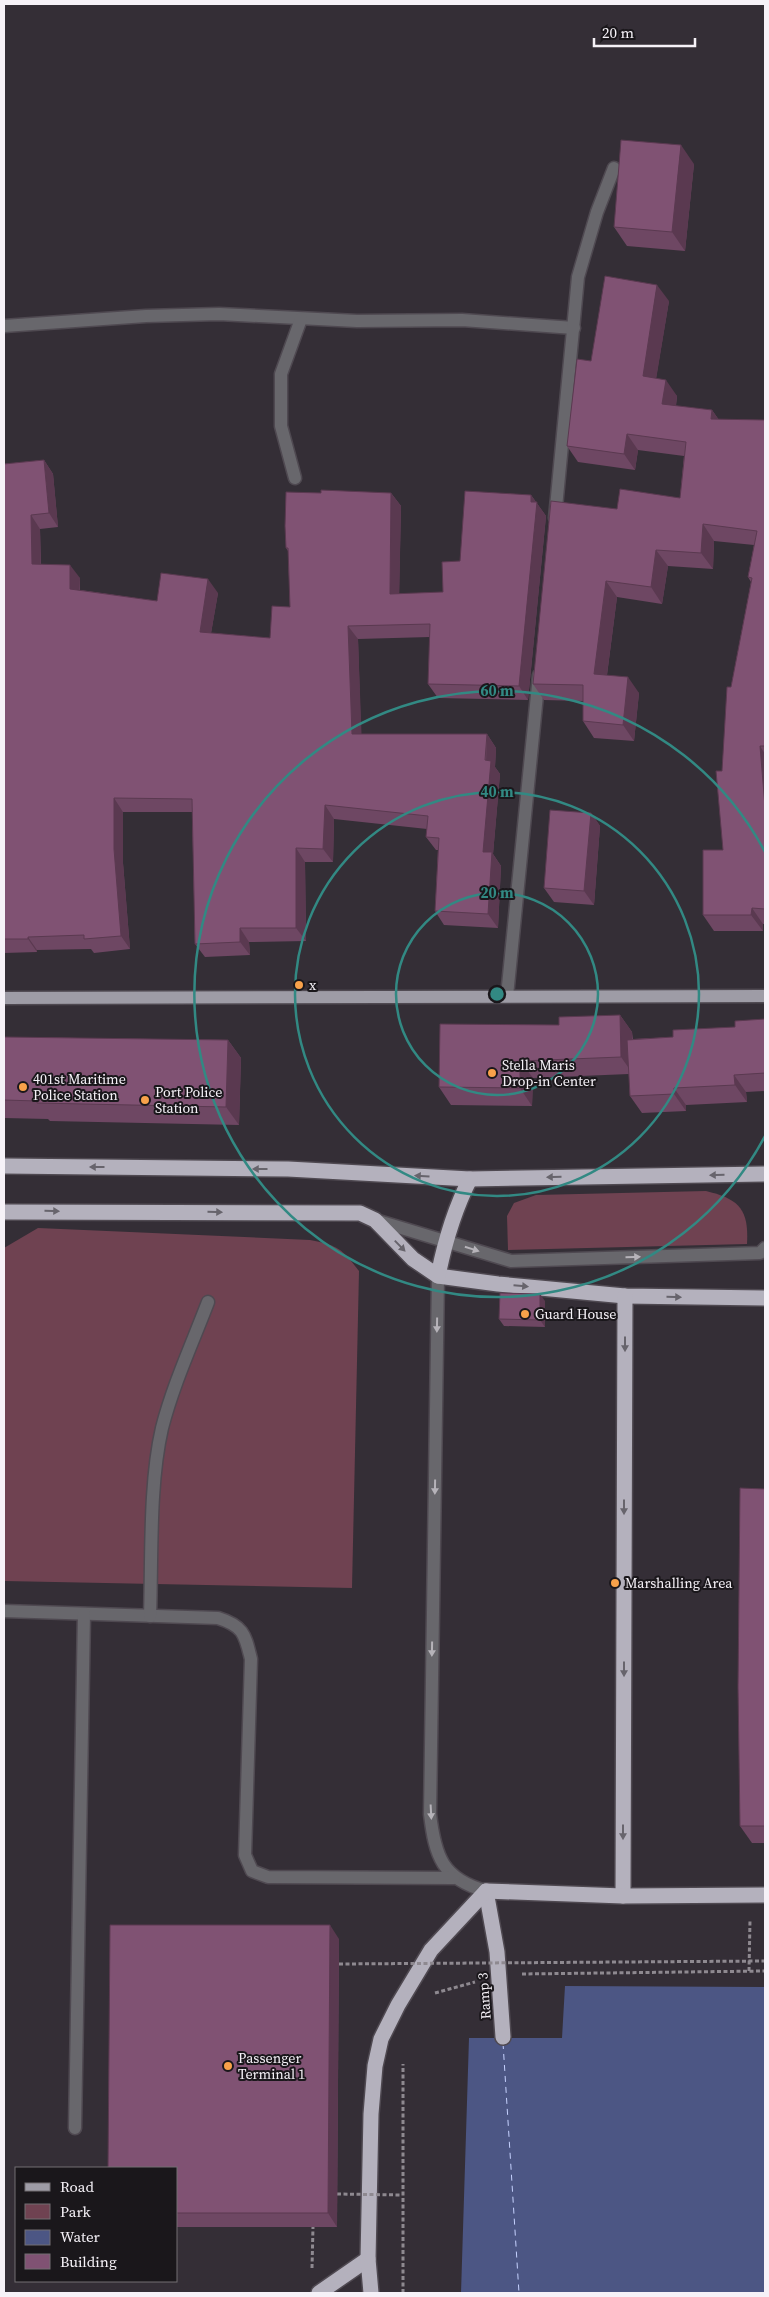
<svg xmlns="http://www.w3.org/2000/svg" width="769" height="2297" viewBox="0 0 769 2297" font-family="'Source Serif 4',serif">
  <rect width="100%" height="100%" fill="#342e36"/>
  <g fill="#6f4251">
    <path d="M706,1191C739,1199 749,1209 747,1244L508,1250L507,1216L514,1203L536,1195Z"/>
    <path d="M38,1228L310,1240C339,1246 341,1248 359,1271L352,1588L4,1581V1248Z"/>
  </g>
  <polygon fill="#4c5684" points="565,1986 765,1987 765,2293 461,2293 469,2038 562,2038"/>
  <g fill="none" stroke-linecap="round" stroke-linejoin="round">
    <polyline stroke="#c6d2ff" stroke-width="1" stroke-dasharray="6 5" stroke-linecap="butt" points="503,2043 519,2293"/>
    <g stroke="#4f4951" stroke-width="15">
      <g id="minor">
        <polyline points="4,326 146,316 219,314 357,321 462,320 574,328"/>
        <polyline points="295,478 281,426 281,374 301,319"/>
        <polyline points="555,518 578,277 597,212 614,168"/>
        <polyline points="507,996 539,675"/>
        <polyline points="375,1220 511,1261 760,1253 765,1248"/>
        <path d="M438,1276L430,1814C435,1856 442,1879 486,1891"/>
        <path d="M4,1611L218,1618C244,1626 245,1635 251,1659L245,1855L252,1871L268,1877L454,1878"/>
        <path d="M150,1616C152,1557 149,1484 162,1428C173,1385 192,1344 208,1302"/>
        <polyline points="75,2128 84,1614"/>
      </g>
    </g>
    <g stroke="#4f4951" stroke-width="15">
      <polyline id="major" points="4,998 765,996"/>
    </g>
    <g stroke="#4f4951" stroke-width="18">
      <g id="highway">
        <polyline points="4,1166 288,1169 470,1179 765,1174"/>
        <polyline points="4,1212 360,1213 375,1220 413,1259 438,1276 498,1284 625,1296 765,1298"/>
        <path d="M438,1276C445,1241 454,1210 470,1179"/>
        <polyline points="486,1891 497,1952 503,2037"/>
        <polyline points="623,1896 625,1296"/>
        <polyline points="319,2293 368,2259"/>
        <polyline points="371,2293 368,2259 371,2114 375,2066 381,2039 398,2005 431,1950 486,1891 623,1896 765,1895"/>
      </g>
    </g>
    <g stroke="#8e8990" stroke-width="3" stroke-dasharray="4 2.5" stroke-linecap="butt">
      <polyline points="749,1971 750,1920"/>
      <polyline points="522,1974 765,1971"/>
      <polyline points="435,1993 475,1982"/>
      <polyline points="312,2268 313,2227"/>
      <polyline points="403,2293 403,2064"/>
    </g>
    <use href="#minor" stroke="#68676c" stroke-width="12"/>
    <use href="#major" stroke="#9e9ca6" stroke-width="12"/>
    <use href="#highway" stroke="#b4b1bd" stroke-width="15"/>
    <g stroke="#8e8990" stroke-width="3" stroke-dasharray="4 2.5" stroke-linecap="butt">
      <polyline points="339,1964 765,1961"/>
      <polyline points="337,2194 402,2195"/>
    </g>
  </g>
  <g fill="#6e4763">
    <polygon points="694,164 685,251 627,246 614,227"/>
    <polygon points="669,301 656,378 677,396 676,406 712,410 719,420 765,420 765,924 763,924 763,931 714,931 703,915 723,850 722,771 731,687 751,582 748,577 754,545 714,541 713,569 668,566 662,604 617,597 607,675 639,693 634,741 594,738 583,721 583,701 544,700 533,684 617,509 680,498 684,456 638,450 635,470 578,462 567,446 591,361"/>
    <polygon points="44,460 53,474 58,527 40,529 41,564 80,578 80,590 157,601 218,593 211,633 270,638 290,607 288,551 286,548 321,493 391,493 401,506 399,594 443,592 460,561 531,495 546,516 528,700 438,698 428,684 430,637 358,639 361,734 487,734 496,748 495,767 500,774 493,854 501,866 498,928 444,925 435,911 438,850 436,850 426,837 427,829 334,819 333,862 305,862 306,941 249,942 250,955 205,957 195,944 192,812 123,812 123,863 130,949 94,953 91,949 37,950 37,952 4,953 4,464"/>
    <polygon points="591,813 600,826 594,905 554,902 544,888"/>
    <polygon points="620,1015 632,1032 633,1039 673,1037 735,1027 765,1019 765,1091 746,1092 747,1102 686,1105 686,1111 642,1113 630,1096 629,1074 533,1078 532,1106 451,1105 439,1087 559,1025"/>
    <polygon points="4,1037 228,1040 241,1058 239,1125 50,1121 48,1119 4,1118"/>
    <polygon points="545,1301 545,1327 504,1326 499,1319"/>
    <polygon points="765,1489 765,1843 752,1843 740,1826"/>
    <polygon points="339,1939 337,2227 176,2227 176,2168"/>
  </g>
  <g fill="#5a3950">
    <polygon points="681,145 694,164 685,251 672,232"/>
    <polygon points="657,285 669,301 654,392 643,376"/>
    <polygon points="666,380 677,396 674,420 662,404"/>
    <polygon points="712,410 723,426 711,419"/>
    <polygon points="627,434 638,450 635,470 624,454"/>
    <polygon points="44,460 53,474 58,527 49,513"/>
    <polygon points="391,493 401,506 399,607 390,594"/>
    <polygon points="531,495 546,516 528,700 519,686"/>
    <polygon points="31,515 40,529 41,578 32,564"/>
    <polygon points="703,524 714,541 713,569 701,553"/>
    <polygon points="656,550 668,566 662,604 651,587"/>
    <polygon points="70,565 80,578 79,602 70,589"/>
    <polygon points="208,579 218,593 209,645 200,632"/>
    <polygon points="606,581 617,597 605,690 594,674"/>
    <polygon points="348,626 358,639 362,747 352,734"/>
    <polygon points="628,677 639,693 634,741 623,725"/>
    <polygon points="487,734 496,748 495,767 500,774 493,854 501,866 498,928 488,914 483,852"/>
    <polygon points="760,746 765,754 765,807"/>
    <polygon points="114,798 123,812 123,863 130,949 121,936 114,849"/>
    <polygon points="325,805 334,819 333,862 323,849"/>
    <polygon points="591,813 600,826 594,905 584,891"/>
    <polygon points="296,848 305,862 306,941 296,928"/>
    <polygon points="752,908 763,924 763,931 751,915"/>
    <polygon points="240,928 249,942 250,955 240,942"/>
    <polygon points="28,937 37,950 37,952 28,939"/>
    <polygon points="620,1015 632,1032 633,1074 621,1057"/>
    <polygon points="228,1040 241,1058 239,1125 226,1107"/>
    <polygon points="520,1061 533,1078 532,1106 520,1088"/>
    <polygon points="734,1075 746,1092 747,1102 735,1085"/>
    <polygon points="674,1088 686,1105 686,1111 674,1094"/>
    <polygon points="540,1294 545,1301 545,1327 540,1320"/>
    <polygon points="330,1925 339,1939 337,2227 328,2213"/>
  </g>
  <g fill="#805273" stroke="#5a3950">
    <polygon points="621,140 681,145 672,232 614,227"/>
    <polygon points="605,276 657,285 643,376 666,380 662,404 712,410 711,419 765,420 765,746 760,746 765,807 765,909 752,908 751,915 703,915 703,850 723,850 716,771 722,771 727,687 731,687 752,578 748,577 757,531 703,524 701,553 656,550 651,587 606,581 594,674 628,677 623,725 583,721 583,685 533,684 551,501 617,509 620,489 680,498 686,442 627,434 624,454 567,446 577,359 591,361"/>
    <polygon points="44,460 49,513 31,515 32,564 70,565 70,589 157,601 161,573 208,579 200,632 270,638 272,606 290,607 288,548 286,548 285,526 286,492 321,493 321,490 391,493 390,594 443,592 442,562 460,561 465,491 531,495 531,502 537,502 519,686 428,684 430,624 348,626 352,734 487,734 485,760 491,761 483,852 492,852 488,914 435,911 439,838 426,837 428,816 325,805 323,849 296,848 296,928 240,928 240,942 195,944 192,799 114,798 114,849 121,936 84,939 84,935 28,937 28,939 4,939 4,464"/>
    <polygon points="550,810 591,813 584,891 544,888"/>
    <polygon points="620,1015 621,1057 520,1061 520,1088 439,1087 440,1024 559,1025 559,1017"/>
    <polygon points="765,1019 765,1073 734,1075 735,1085 674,1088 674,1094 630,1096 627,1040 673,1037 673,1030 735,1027 735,1021"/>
    <polygon points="4,1037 228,1040 226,1107 37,1103 37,1101 4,1100"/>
    <polygon points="500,1293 540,1294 540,1320 499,1319"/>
    <polygon points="740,1488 765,1489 765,1826 740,1826 738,1687"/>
    <polygon points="110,1925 330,1925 328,2213 176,2213 176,2168 108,2168"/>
  </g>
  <defs><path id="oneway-solid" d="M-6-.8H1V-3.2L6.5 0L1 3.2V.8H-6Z" transform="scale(1.25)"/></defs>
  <g fill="#67646c">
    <use href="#oneway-solid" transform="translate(97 1167) rotate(-180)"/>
    <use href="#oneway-solid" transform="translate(260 1169) rotate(-180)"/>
    <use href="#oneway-solid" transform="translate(717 1175) rotate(179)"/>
    <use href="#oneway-solid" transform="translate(422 1176) rotate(-177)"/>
    <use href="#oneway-solid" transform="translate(554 1177) rotate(179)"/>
    <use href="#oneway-solid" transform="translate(52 1211) rotate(1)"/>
    <use href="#oneway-solid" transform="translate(215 1212) rotate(1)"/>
    <use href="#oneway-solid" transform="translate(400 1246) rotate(46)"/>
    <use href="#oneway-solid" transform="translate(521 1286) rotate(5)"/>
    <use href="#oneway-solid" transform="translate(674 1297) rotate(1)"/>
    <use href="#oneway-solid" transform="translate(625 1344) rotate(90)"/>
    <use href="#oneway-solid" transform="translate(624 1507) rotate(90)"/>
    <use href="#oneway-solid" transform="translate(624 1669) rotate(90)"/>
    <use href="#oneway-solid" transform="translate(623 1832) rotate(90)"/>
  </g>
  <g fill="#b6b3b9">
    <use href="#oneway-solid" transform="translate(472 1249) rotate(18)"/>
    <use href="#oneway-solid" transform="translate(633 1257) rotate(-2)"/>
    <use href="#oneway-solid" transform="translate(437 1325) rotate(91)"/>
    <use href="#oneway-solid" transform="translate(435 1487) rotate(91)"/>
    <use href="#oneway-solid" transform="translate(432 1649) rotate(91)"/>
    <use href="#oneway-solid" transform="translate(431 1812) rotate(87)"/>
  </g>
  <g fill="none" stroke="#328983" stroke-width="2.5">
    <circle cx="497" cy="994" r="101"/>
    <circle cx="497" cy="994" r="202"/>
    <path d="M765 1136A303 303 0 1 1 765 852"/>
  </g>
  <g fill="#f8a14a" stroke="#1a171b" stroke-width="2">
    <circle cx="299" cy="985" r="5"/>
    <circle cx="492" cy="1073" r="5"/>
    <circle cx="23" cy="1087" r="5"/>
    <circle cx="145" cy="1100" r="5"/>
    <circle cx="525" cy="1314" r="5"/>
    <circle cx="615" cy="1583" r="5"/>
    <circle cx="228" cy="2066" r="5"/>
  </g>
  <g text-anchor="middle" stroke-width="4" stroke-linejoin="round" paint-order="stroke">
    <g font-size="14" fill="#f6f2f8" stroke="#1a171b" text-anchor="start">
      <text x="309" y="990">x</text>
      <text x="502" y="1070">Stella Maris<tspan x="502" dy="16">Drop-in Center</tspan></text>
      <text x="33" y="1084">401st Maritime<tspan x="33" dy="16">Police Station</tspan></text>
      <text x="155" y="1097">Port Police<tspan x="155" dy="16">Station</tspan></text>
      <text x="535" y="1319">Guard House</text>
      <text x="625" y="1588">Marshalling Area</text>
      <text x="238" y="2063">Passenger<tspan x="238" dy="16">Terminal 1</tspan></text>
    </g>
    <g font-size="14" fill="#f6f2f8" stroke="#1a171b">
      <text transform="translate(484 1996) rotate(-94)" y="5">Ramp 3</text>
    </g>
  </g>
  <circle cx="497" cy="994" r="8" fill="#328983" stroke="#1a171b" stroke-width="2.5"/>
  <g font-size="15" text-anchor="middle" font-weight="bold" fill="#328983" stroke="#1a171b" stroke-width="4" stroke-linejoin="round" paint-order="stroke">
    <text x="497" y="696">60 m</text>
    <text x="497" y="797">40 m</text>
    <text x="497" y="898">20 m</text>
  </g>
  <rect width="769" height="2297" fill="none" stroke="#f6f2f8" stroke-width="10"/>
  <rect x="15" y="2167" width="162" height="115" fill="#1a171b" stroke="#726f73"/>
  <rect x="25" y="2183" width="25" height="8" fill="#9e9ca6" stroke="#726f73"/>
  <text x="60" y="2192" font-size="15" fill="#f6f2f8">Road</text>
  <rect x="25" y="2204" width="25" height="15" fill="#6f4251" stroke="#726f73"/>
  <text x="60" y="2217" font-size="15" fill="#f6f2f8">Park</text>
  <rect x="25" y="2230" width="25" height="15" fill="#4c5684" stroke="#726f73"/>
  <text x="60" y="2242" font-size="15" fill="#f6f2f8">Water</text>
  <rect x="25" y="2254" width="25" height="15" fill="#805273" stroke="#726f73"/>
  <text x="60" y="2267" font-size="15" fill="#f6f2f8">Building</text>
  <path d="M594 38v8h101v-8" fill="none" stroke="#f6f2f8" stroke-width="2.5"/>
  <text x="602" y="38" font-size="15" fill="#f6f2f8" stroke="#1a171b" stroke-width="4" paint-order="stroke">20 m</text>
</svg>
